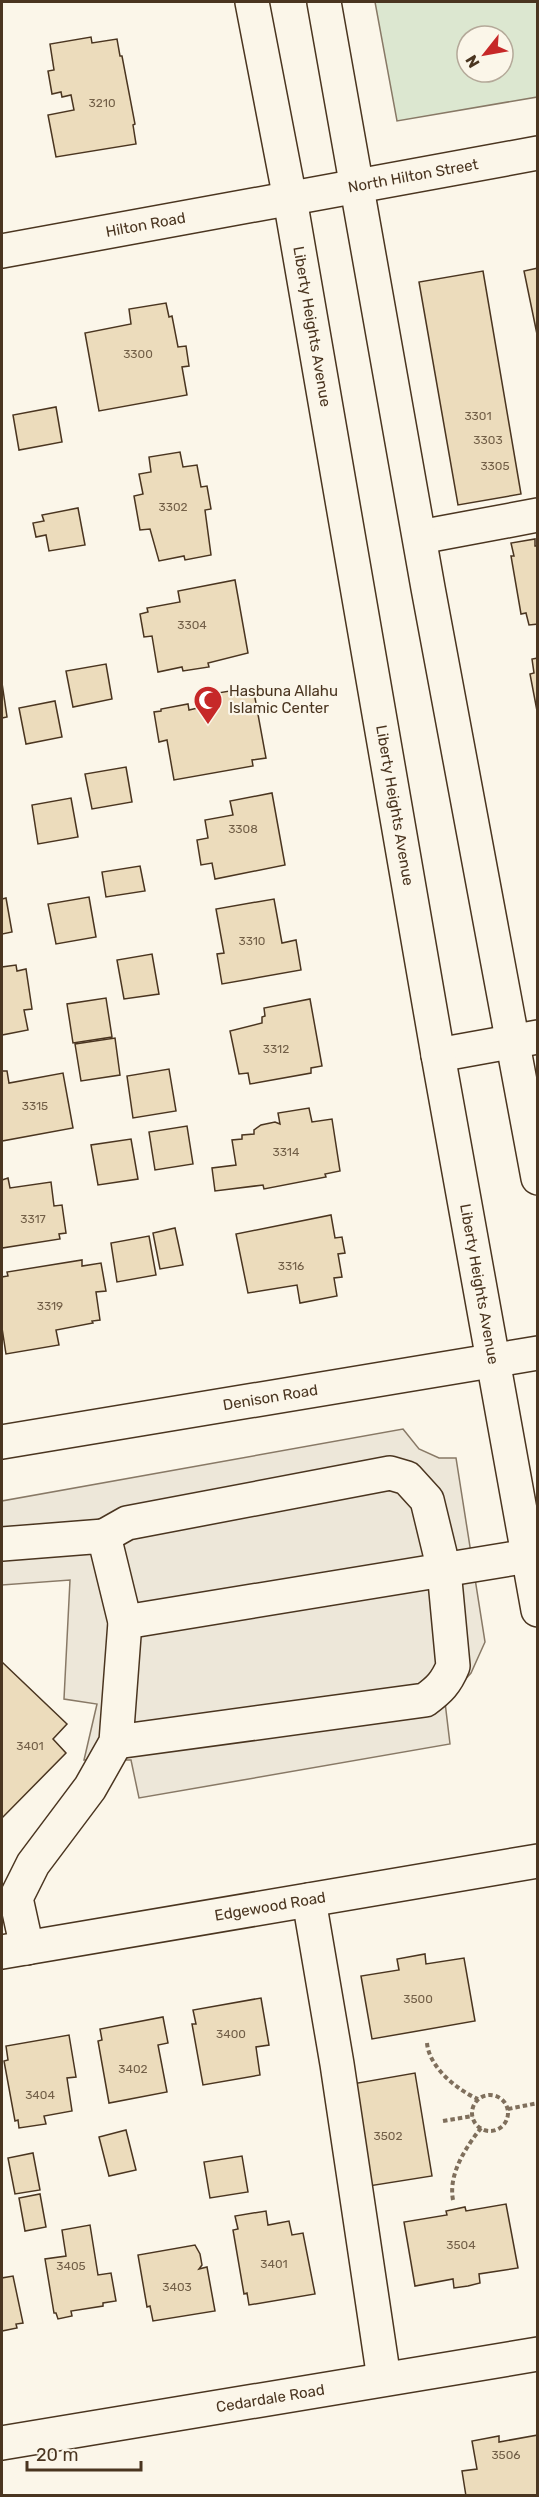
<svg xmlns="http://www.w3.org/2000/svg" width="539" height="2497" viewBox="0 0 539 2497" font-family="Rubik,sans-serif">
  <rect width="100%" height="100%" fill="#fbf6e9"/>
  <path fill="#dce7d0" stroke="#887966" stroke-width="1.5" fill-rule="evenodd" d="M375,2H537V97L397,121ZM467,36H503V72H467Z"/>
  <polygon fill="#ede7d9" stroke="#887966" stroke-width="1.5" points="403,1429 419,1449 439,1458 456,1458 485,1642 471,1673 445,1702 450,1744 139,1798 131,1760 84,1760 97,1704 64,1699 70,1580 2,1585 2,1501"/>
  <g fill="#ecdcbc" stroke="#4a3520" stroke-width="1.5">
    <polygon points="91,37 92,43 117,39 120,56 122,56 135,124 133,125 136,144 56,157 48,115 74,110 71,95 62,97 61,92 52,94 48,71 54,70 50,44"/>
    <polygon points="538,268 538,339 524,271"/>
    <polygon points="483,271 521,494 458,505 419,282"/>
    <polygon points="166,303 169,317 172,316 178,347 186,346 189,366 182,367 187,395 99,411 85,333 131,324 129,309"/>
    <polygon points="56,407 62,442 19,450 13,415"/>
    <polygon points="180,452 183,467 197,465 201,487 207,486 211,509 205,510 211,555 185,560 184,556 159,561 150,529 140,530 134,496 143,494 139,474 151,472 149,457"/>
    <polygon points="78,508 85,545 49,551 46,535 36,537 33,523 44,521 42,515"/>
    <polygon points="535,539 535,546 538,546 538,624 529,625 526,613 521,614 511,556 514,556 511,543"/>
    <polygon points="235,580 248,653 208,663 209,667 183,671 182,667 158,672 152,636 144,637 140,614 148,612 147,608 180,602 178,591"/>
    <polygon points="538,658 538,716 530,674 534,673 532,659"/>
    <polygon points="106,664 112,699 73,707 66,671"/>
    <polygon points="2,683 7,717 2,718"/>
    <polygon points="253,687 266,758 252,760 253,766 174,780 167,740 159,742 154,712 161,711 161,709 188,704 189,710 202,707 200,696"/>
    <polygon points="55,701 62,737 26,744 19,708"/>
    <polygon points="126,767 132,802 92,809 85,774"/>
    <polygon points="272,793 285,865 215,879 212,863 201,865 197,840 208,838 205,820 233,815 230,801"/>
    <polygon points="71,798 78,837 38,844 32,805"/>
    <polygon points="140,866 145,891 106,897 102,872"/>
    <polygon points="89,897 96,937 56,944 48,904"/>
    <polygon points="6,898 12,932 2,934 2,940 2,899"/>
    <polygon points="274,899 282,943 296,940 301,970 222,984 217,954 224,953 216,909"/>
    <polygon points="152,954 159,994 124,999 117,960"/>
    <polygon points="16,965 17,971 26,969 32,1009 24,1010 28,1030 2,1035 2,967"/>
    <polygon points="106,998 112,1037 73,1043 67,1004"/>
    <polygon points="310,999 322,1066 311,1068 311,1073 250,1084 248,1073 239,1074 230,1031 262,1023 262,1017 265,1016 264,1008"/>
    <polygon points="115,1038 120,1075 81,1081 75,1044"/>
    <polygon points="169,1069 176,1111 133,1118 127,1076"/>
    <polygon points="2,1071 7,1071 9,1083 63,1073 73,1128 2,1141"/>
    <polygon points="309,1108 312,1122 332,1119 340,1171 325,1174 326,1177 264,1189 263,1185 215,1191 212,1168 236,1165 232,1140 242,1139 242,1135 254,1134 254,1130 261,1125 275,1122 280,1124 278,1113"/>
    <polygon points="187,1126 193,1164 155,1170 149,1132"/>
    <polygon points="131,1139 138,1179 98,1185 91,1145"/>
    <polygon points="8,1178 10,1188 51,1182 54,1206 62,1205 66,1233 59,1234 60,1239 2,1248 2,1180"/>
    <polygon points="331,1215 335,1238 342,1237 345,1253 338,1254 342,1277 334,1278 337,1296 300,1303 297,1285 248,1293 236,1234"/>
    <polygon points="175,1228 183,1265 160,1269 153,1233"/>
    <polygon points="149,1236 156,1275 117,1282 111,1243"/>
    <polygon points="82,1260 82,1266 101,1263 106,1291 96,1292 100,1320 92,1321 93,1323 56,1330 59,1345 6,1354 2,1328 2,1277 8,1276 7,1272"/>
    <polygon points="2,1662 67,1724 53,1739 66,1753 2,1818"/>
    <polygon points="425,1954 426,1964 464,1958 475,2021 372,2039 361,1976 399,1970 397,1959"/>
    <polygon points="261,1998 269,2045 256,2047 260,2075 203,2085 192,2024 196,2024 193,2010"/>
    <polygon points="163,2017 168,2043 158,2045 167,2092 109,2103 98,2041 102,2040 100,2029"/>
    <polygon points="69,2035 76,2077 67,2078 72,2111 44,2116 46,2124 19,2128 18,2120 15,2121 4,2061 8,2060 6,2046"/>
    <polygon points="415,2073 432,2176 369,2186 352,2084"/>
    <polygon points="126,2130 136,2170 109,2176 99,2137"/>
    <polygon points="33,2153 40,2190 15,2194 8,2158"/>
    <polygon points="242,2156 248,2192 210,2198 204,2162"/>
    <polygon points="40,2194 46,2227 25,2231 19,2198"/>
    <polygon points="506,2204 518,2268 479,2274 480,2283 468,2286 454,2288 453,2279 415,2286 404,2222 447,2215 446,2211 465,2207 466,2211"/>
    <polygon points="266,2211 268,2225 289,2221 292,2235 303,2233 315,2294 249,2305 247,2293 244,2294 233,2230 238,2229 235,2216"/>
    <polygon points="90,2225 98,2275 111,2273 116,2301 103,2303 103,2306 71,2311 72,2316 58,2319 56,2313 54,2313 45,2259 66,2256 62,2230"/>
    <polygon points="195,2245 200,2254 202,2265 199,2269 207,2267 215,2311 153,2321 150,2306 147,2307 138,2255"/>
    <polygon points="13,2276 23,2323 16,2324 17,2328 2,2331 2,2278"/>
    <polygon points="538,2435 538,2496 466,2496 462,2471 477,2469 472,2441 499,2436 499,2442"/>
  </g>
  <g fill="none" stroke-linecap="round" stroke-linejoin="round">
    <g stroke="#4a3520" stroke-width="36">
      <g id="minor">
        <polyline points="420,537 538,515"/>
        <polyline points="438,1055 538,1037"/>
        <path id="s1" d="M2,1442L538,1353"/>
        <path d="M104,1536L127,1523L390,1473L407,1478L427,1500L444,1570L453,1666C446,1683 439,1690 425,1700L116,1742"/>
        <polyline points="2,1544 104,1536 125,1622 116,1742 90,1788 33,1864 16,1898 27,1948"/>
        <polyline points="125,1622 528,1556"/>
        <polyline points="309,1900 337,2064 384,2379"/>
        <path id="s2" d="M2,1952L538,1861"/>
        <path id="s3" d="M2,2443L538,2354"/>
      </g>
    </g>
    <g stroke="#4a3520" stroke-width="36">
      <g id="major">
        <path id="s4" d="M252,2L290,199L438,1055L538,1610"/>
        <polyline points="324,2 428,588 538,1178"/>
        <path id="s5" d="M2,251L538,153"/>
      </g>
    </g>
    <g stroke="#7f6f5c" stroke-width="4" stroke-dasharray="4.5 3" stroke-linecap="butt">
      <path d="M427,2043C429,2067 457,2090 478,2099"/>
      <circle cx="490" cy="2113" r="18"/>
      <polyline points="508,2109 538,2103"/>
      <polyline points="443,2121 473,2116"/>
      <path d="M453,2200C448,2174 466,2147 481,2128"/>
    </g>
    <use href="#minor" stroke="#fbf6e9" stroke-width="33"/>
    <use href="#major" stroke="#fbf6e9" stroke-width="33"/>
  </g>
  <defs>
    <g id="mosque-pin" transform="scale(1.5)"><path d="M0 17L-7.5 6A9.5 9.5 0 1 1 7.5 6Z" fill="#c62828" stroke="#fbf6e9"/><path d="M3.5-4.9A6 6 0 1 0 3.5 4.9A5 5 0 1 1 3.5-4.9Z" fill="#fff"/></g>
  </defs>
  <g fill-rule="evenodd">
    <use href="#mosque-pin" x="208" y="700"/>
  </g>
  <g text-anchor="middle" stroke-width="4.5" stroke-linejoin="round" paint-order="stroke">
    <g font-size="12" fill="#725f47">
      <text x="102" y="107">3210</text>
      <text x="138" y="358">3300</text>
      <text x="478" y="420">3301</text>
      <text x="488" y="444">3303</text>
      <text x="495" y="470">3305</text>
      <text x="173" y="511">3302</text>
      <text x="192" y="629">3304</text>
      <text x="243" y="833">3308</text>
      <text x="252" y="945">3310</text>
      <text x="276" y="1053">3312</text>
      <text x="35" y="1110">3315</text>
      <text x="286" y="1156">3314</text>
      <text x="33" y="1223">3317</text>
      <text x="291" y="1270">3316</text>
      <text x="50" y="1310">3319</text>
      <text x="30" y="1750">3401</text>
      <text x="418" y="2003">3500</text>
      <text x="231" y="2038">3400</text>
      <text x="133" y="2073">3402</text>
      <text x="40" y="2099">3404</text>
      <text x="388" y="2140">3502</text>
      <text x="461" y="2249">3504</text>
      <text x="274" y="2268">3401</text>
      <text x="71" y="2270">3405</text>
      <text x="177" y="2291">3403</text>
      <text x="506" y="2459">3506</text>
    </g>
    <g font-size="15" fill="#4a3520" stroke="#fbf6e9">
      <text dy="5" stroke="none"><textPath href="#s5" startOffset="418">North Hilton Street</textPath></text>
      <text dy="5" stroke="none"><textPath href="#s5" startOffset="146">Hilton Road</textPath></text>
      <text dy="5" stroke="none"><textPath href="#s4" startOffset="330">Liberty Heights Avenue</textPath></text>
      <text dy="5" stroke="none"><textPath href="#s4" startOffset="816">Liberty Heights Avenue</textPath></text>
      <text dy="5" stroke="none"><textPath href="#s4" startOffset="1302">Liberty Heights Avenue</textPath></text>
      <text dy="5" stroke="none"><textPath href="#s1" startOffset="272">Denison Road</textPath></text>
      <text dy="5" stroke="none"><textPath href="#s2" startOffset="272">Edgewood Road</textPath></text>
      <text dy="5" stroke="none"><textPath href="#s3" startOffset="272">Cedardale Road</textPath></text>
    </g>
    <g font-size="15" fill="#4a3520" stroke="#fbf6e9" text-anchor="start">
      <text x="229" y="696">Hasbuna Allahu<tspan x="229" dy="17">Islamic Center</tspan></text>
    </g>
  </g>
  <rect width="539" height="2497" fill="none" stroke="#4a3520" stroke-width="6"/>
  <g transform="translate(485 54) rotate(239)"><circle r="28" fill="#fbf6e9" stroke="#b4a999" stroke-width="1.5"/>
  <path d="M0-4.5L10 22L0 15L-10 22Z" fill="#c62828"/>
  <text y="-9" font-size="16" font-weight="bold" text-anchor="middle" fill="#4a3520">N</text>
  </g>
  <path d="M27 2461v9h114v-9" fill="none" stroke="#4a3520" stroke-width="3"/>
  <text x="36" y="2461" font-size="18" fill="#4a3520" stroke="#fbf6e9" stroke-width="4.5" paint-order="stroke">20 m</text>
</svg>
